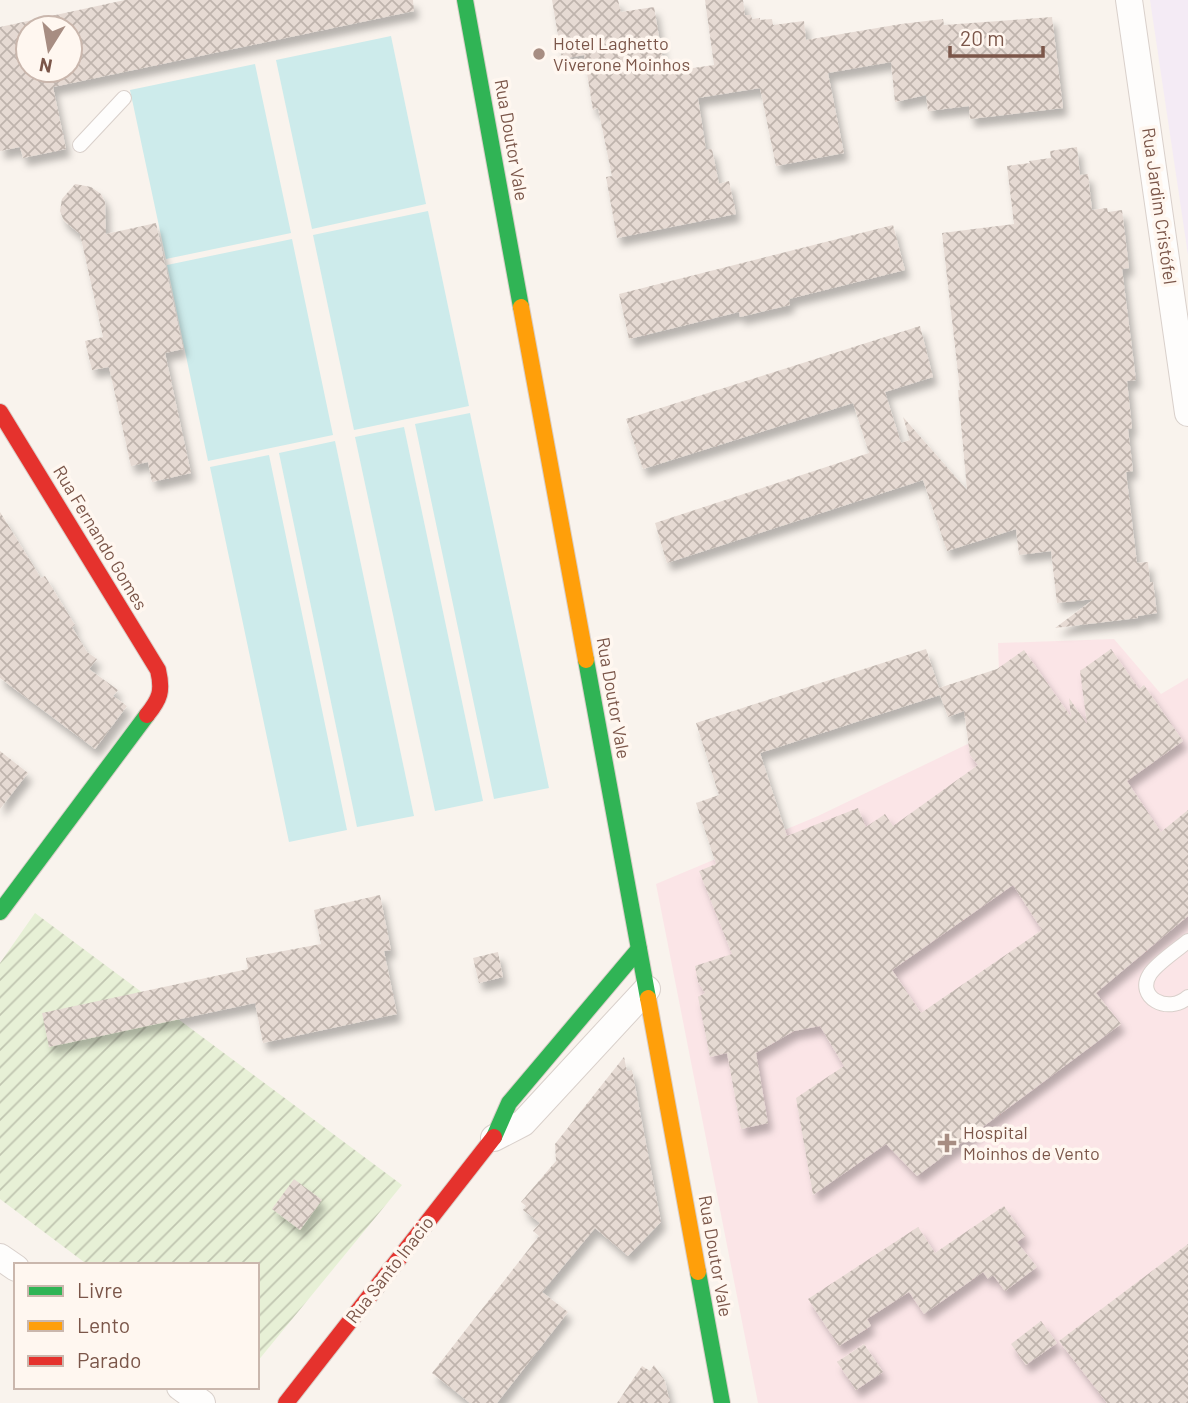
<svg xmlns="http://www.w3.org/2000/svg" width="1188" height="1403" viewBox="0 0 1188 1403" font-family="Barlow,sans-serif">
  <defs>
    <pattern id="garden-furrows" width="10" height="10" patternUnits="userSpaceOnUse" patternTransform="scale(1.75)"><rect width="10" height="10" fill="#e7f0d6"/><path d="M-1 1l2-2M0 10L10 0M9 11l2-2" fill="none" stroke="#c0c5b0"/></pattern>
    <pattern id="building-cross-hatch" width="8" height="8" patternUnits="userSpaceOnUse" patternTransform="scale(1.75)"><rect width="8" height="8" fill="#e6dad3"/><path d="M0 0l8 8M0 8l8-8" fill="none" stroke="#bfb4ad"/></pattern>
    <filter id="shadow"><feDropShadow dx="4.5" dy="8" stdDeviation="3.5" flood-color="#0004"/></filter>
  </defs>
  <rect width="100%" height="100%" fill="#f9f3ed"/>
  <polygon fill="#f4ebf5" points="1150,0 1188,0 1188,255"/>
  <polygon fill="#fbe5e7" points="1114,639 1161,694 1188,678 1188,1403 758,1403 656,884 818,816 1001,728 998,643"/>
  <polygon fill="url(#garden-furrows)" points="35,913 402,1185 257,1362 257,1265 88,1265 0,1199 0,963"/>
  <g fill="#cdebeb">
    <polygon points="391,36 426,204 312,229 276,60"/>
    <polygon points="255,64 291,233 166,259 130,90"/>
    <polygon points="428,211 469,406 354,430 313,235"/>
    <polygon points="292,239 333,435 208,461 167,265"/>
    <polygon points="470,413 549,788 494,799 415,424"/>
    <polygon points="404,427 483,801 435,811 355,437"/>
    <polygon points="335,441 414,816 357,827 279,453"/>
    <polygon points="269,455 347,830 289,842 210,467"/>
  </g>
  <g fill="url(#building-cross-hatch)" fill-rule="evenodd" filter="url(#shadow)">
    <path d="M125,0H413L414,11L53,87L66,149L23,158L20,147L0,151V27ZM28,28H70V70H28Z"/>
    <polygon points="552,0 618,0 621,12 654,7 665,72 714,65 705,0 743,0 745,15 751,15 752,19 760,18 760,20 772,19 773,25 804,21 806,40 901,24 943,19 944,25 1052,17 1063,108 970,119 969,106 928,111 926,95 895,102 891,62 828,73 844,153 776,166 760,88 698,98 706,150 712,149 719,184 729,181 736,214 617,238 606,177 612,176 598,108 593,110 584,55 562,59"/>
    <polygon points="1077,147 1080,175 1088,174 1092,210 1107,208 1108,212 1122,210 1129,268 1122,269 1136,380 1127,381 1132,428 1128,429 1133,471 1126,472 1137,563 1148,562 1150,582 1153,582 1157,613 1138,616 1138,618 1055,628 1094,599 1057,603 1051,551 1019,555 1016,529 947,551 923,480 667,563 655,523 869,453 853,403 643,469 626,419 920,326 933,377 885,392 901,443 910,440 903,417 967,490 958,390 960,390 942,233 1014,224 1007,166 1030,163 1029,161 1051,158 1050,151"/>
    <polygon points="75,184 91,187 101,194 105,202 106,234 156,223 183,349 165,353 191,473 152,482 148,462 131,466 109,367 92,370 85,341 103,337 80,234 64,221 60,211 62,199"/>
    <polygon points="893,225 905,270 789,299 790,305 740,317 739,312 629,339 619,294"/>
    <polygon points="0,512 41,578 45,576 75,625 72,627 87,652 97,659 89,669 118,690 113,696 127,706 95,749 0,678"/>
    <path d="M926,649L939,688L997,669L1024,650L1071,717L1069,698L1087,724L1080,671L1111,649L1139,689L1144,685L1183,741L1127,781L1161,832L1188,810V916L1096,993L1121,1024L917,1176L886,1144L813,1195L796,1098L844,1066L820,1026L794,1031L756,1053L768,1123L741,1129L727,1053L710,1057L698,997L705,993L698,982L695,966L732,954L699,871L716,864L696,803L719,795L696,723ZM940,695L948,717L964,711L970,755L978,765L893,826L885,814L866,827L858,808L787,836L760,753ZM1013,885L1042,930L921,1013L892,970Z"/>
    <polygon points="0,751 28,773 0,809"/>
    <polygon points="380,895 391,950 384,951 397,1014 263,1043 255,1003 49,1047 42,1013 248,969 246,958 321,944 314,910"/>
    <polygon points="498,952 503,977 479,983 473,958"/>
    <polygon points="624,1057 627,1071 632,1070 661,1222 628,1256 595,1228 542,1292 568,1312 497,1403 470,1403 432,1373 539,1236 533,1231 540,1223 523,1210 526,1206 521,1202 556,1161 555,1144"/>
    <polygon points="294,1179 322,1200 300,1230 272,1209"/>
    <polygon points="1004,1206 1025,1236 1017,1242 1037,1267 1005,1291 993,1275 988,1279 983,1272 924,1314 909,1292 867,1319 871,1326 839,1346 808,1299 918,1227 935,1253"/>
    <polygon points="1188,1244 1188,1403 1107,1403 1059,1341"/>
    <polygon points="1041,1321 1057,1343 1026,1365 1011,1344"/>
    <polygon points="864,1344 883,1372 856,1390 837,1362"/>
    <polygon points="654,1365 665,1381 670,1403 617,1403 642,1366 650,1371"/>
  </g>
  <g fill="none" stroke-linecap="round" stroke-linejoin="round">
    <g stroke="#d9d0cb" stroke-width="16">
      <g id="lane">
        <polyline points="80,145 124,98"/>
        <path d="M1188,941C1178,949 1156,964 1150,974C1135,997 1168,1015 1188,997"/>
      </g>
    </g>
    <g stroke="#d9d0cb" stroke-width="28">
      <g id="street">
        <polyline points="1129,0 1188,413"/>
        <polyline points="494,1138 523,1123 647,989"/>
        <polyline points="0,1257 16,1268"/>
        <polyline points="180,1387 202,1403"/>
      </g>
    </g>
    <g stroke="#d9cec8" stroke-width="18">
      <g id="fast">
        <polyline points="465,0 521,307"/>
        <polyline points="586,660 648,998"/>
        <polyline points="0,912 147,715"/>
        <polyline points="494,1137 509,1103 639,949"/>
        <polyline points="698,1272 722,1403"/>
      </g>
    </g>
    <g stroke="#d9cec8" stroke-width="18">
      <g id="slow">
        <polyline points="521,307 586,660"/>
        <polyline points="648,998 698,1272"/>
      </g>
    </g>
    <g stroke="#d9cec8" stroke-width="18">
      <g id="jam">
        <path d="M0,412L158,670C163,691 160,699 147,715"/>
        <polyline points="286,1403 494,1137"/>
      </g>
    </g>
    <use href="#lane" stroke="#fefdfc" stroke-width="14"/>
    <use href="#street" stroke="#fefdfc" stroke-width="26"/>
    <use href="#fast" stroke="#30b455" stroke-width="16"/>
    <use href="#slow" stroke="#ff9f0a" stroke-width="16"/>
    <use href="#jam" stroke="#e5322d" stroke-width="16"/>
  </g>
  <g fill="#a78d82" stroke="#fff7f0" stroke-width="2.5">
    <circle cx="539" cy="54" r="7"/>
    <path d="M943.5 1132.5h7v7h7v7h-7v7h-7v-7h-7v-7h7z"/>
  </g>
  <g text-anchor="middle" stroke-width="7" stroke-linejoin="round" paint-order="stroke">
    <g font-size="18" fill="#7b5649" stroke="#fff7f0" text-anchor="start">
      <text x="553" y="50">Hotel Laghetto<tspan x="553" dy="21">Viverone Moinhos</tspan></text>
      <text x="963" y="1139">Hospital<tspan x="963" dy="21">Moinhos de Vento</tspan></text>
    </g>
    <g font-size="18" fill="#7b5649" stroke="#fff7f0">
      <text transform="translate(511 140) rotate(80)" y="6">Rua Doutor Vale</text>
      <text transform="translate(1159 206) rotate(82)" y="6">Rua Jardim Cristófel</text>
      <text transform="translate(100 538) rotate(59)" y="6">Rua Fernando Gomes</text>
      <text transform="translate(613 698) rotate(80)" y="6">Rua Doutor Vale</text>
      <text transform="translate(715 1256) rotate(80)" y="6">Rua Doutor Vale</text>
      <text transform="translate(390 1270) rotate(-52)" y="6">Rua Santo Inacio</text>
    </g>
  </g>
  <rect x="14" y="1263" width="245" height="126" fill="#fff7f0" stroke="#cab7ad" stroke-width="2"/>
  <rect x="28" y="1286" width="35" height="10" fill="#30b455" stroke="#cab7ad" stroke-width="2"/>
  <text x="77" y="1298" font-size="21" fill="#7b5649">Livre</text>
  <rect x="28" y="1321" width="35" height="10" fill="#ff9f0a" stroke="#cab7ad" stroke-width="2"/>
  <text x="77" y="1333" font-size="21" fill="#7b5649">Lento</text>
  <rect x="28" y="1356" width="35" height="10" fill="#e5322d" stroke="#cab7ad" stroke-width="2"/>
  <text x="77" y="1368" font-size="21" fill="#7b5649">Parado</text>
  <g transform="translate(49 49) rotate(191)"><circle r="33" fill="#fff7f0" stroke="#cab7ad" stroke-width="2"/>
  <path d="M0-5L12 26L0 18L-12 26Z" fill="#a78d82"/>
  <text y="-10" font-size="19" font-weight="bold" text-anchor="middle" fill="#7b5649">N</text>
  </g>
  <path d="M950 46v10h93v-10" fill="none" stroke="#7b5649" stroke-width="3.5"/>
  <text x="960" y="46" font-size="21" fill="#7b5649" stroke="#fff7f0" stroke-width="5" paint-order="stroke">20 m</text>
</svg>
